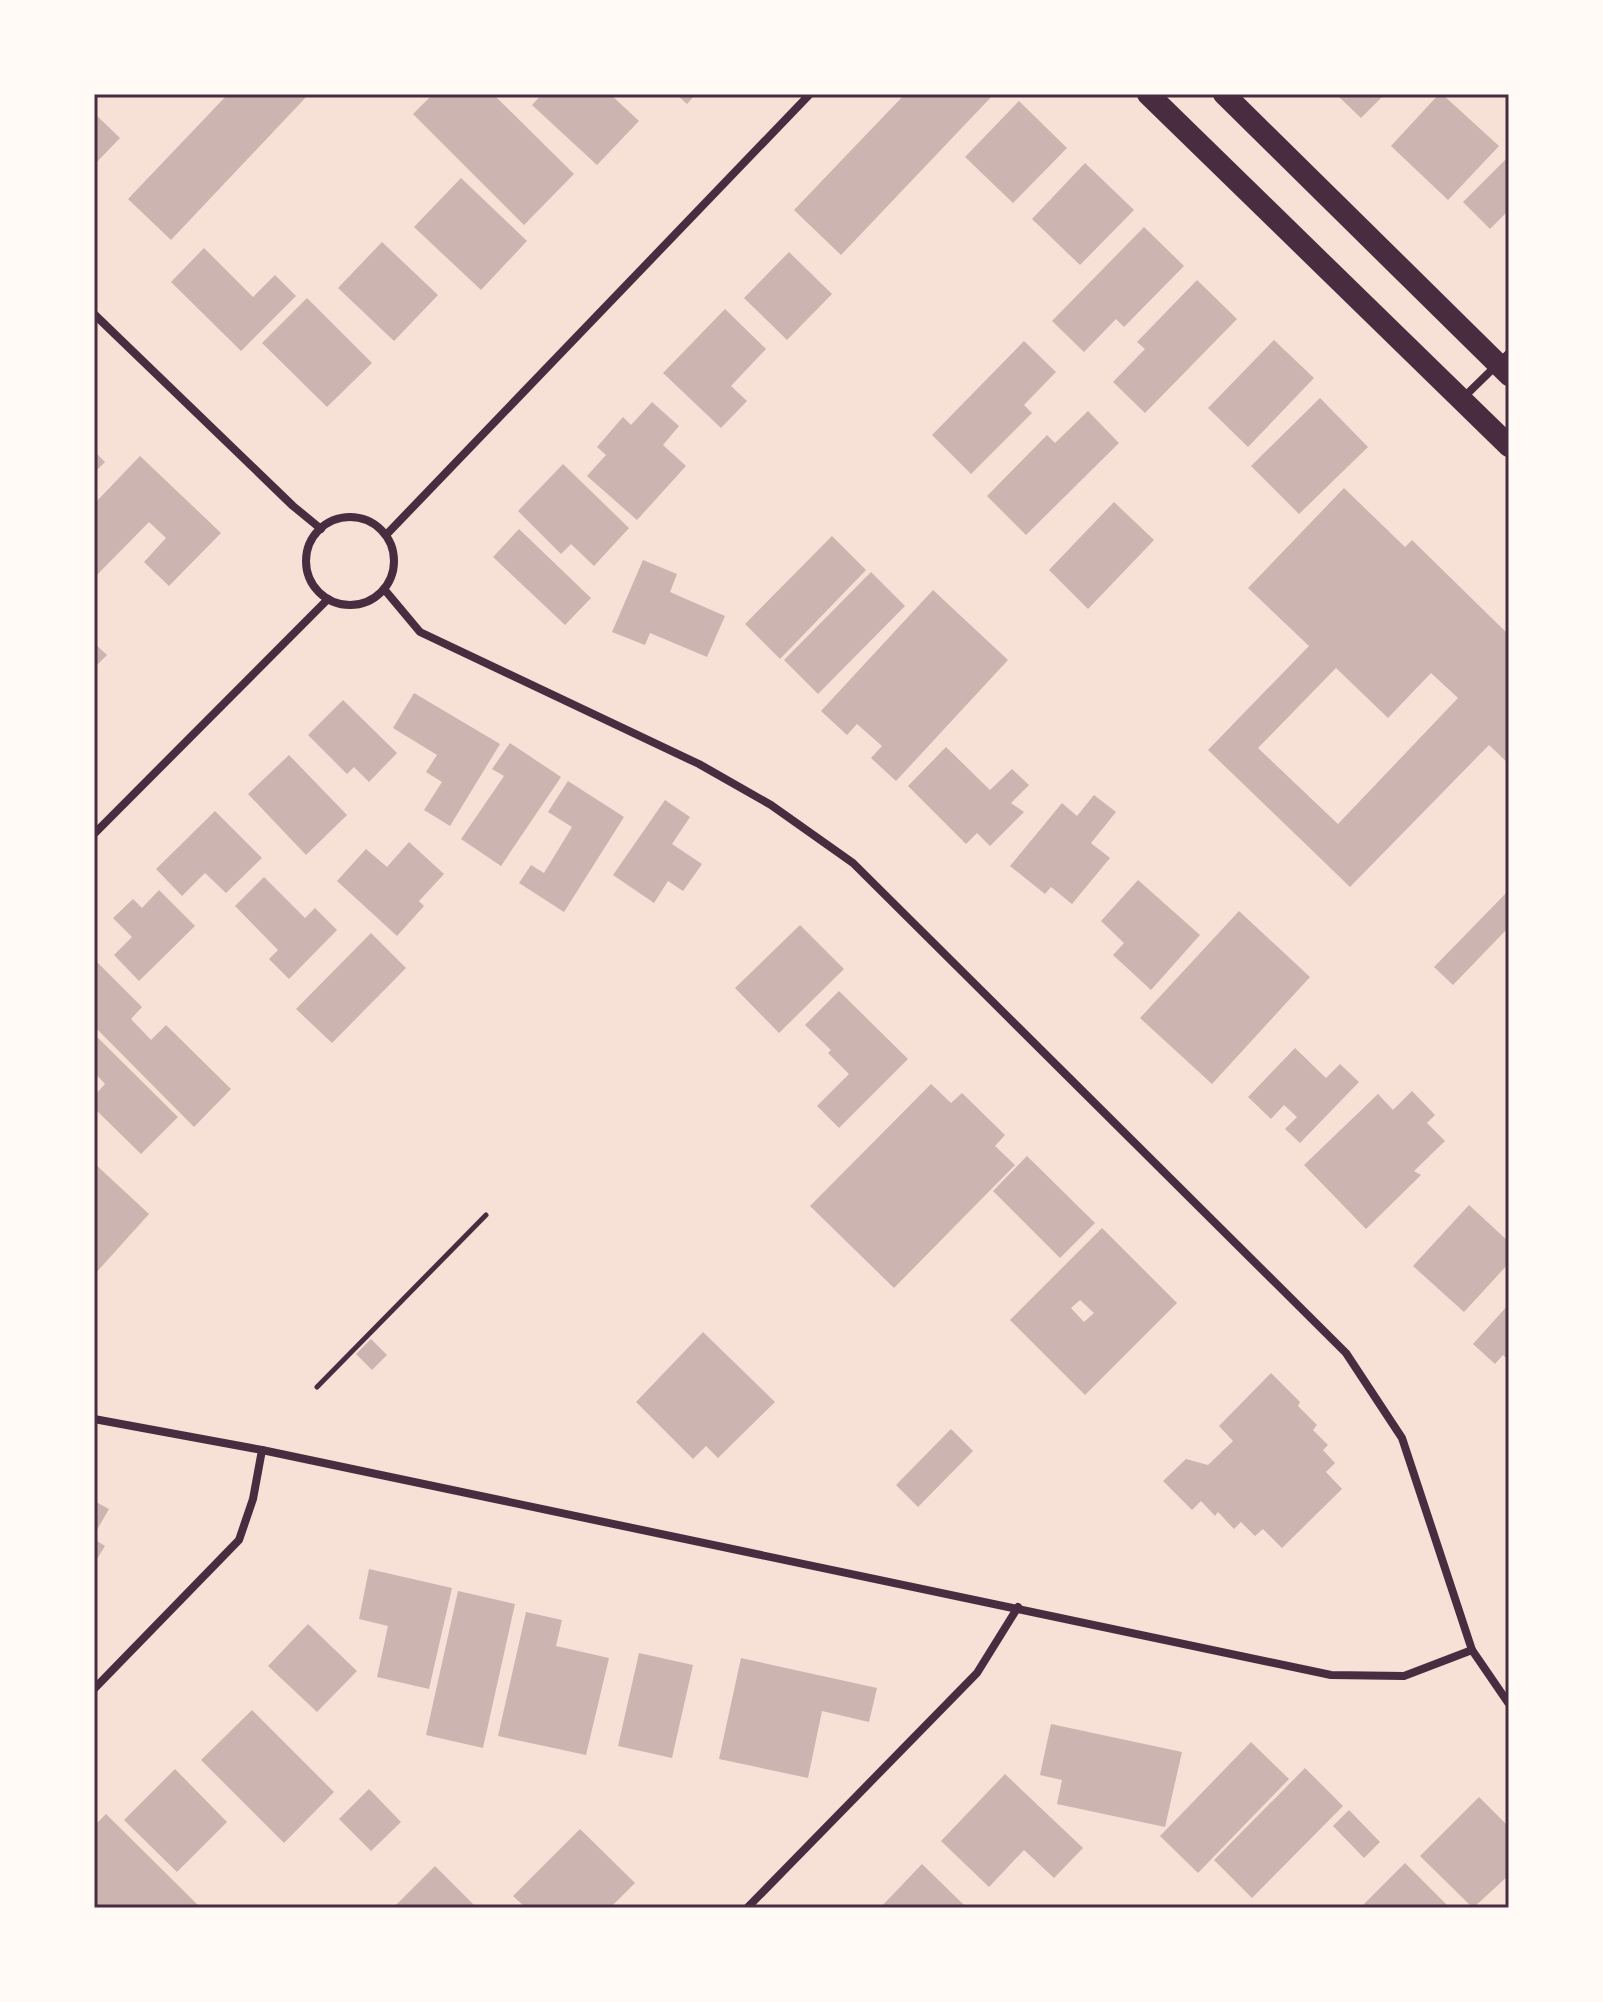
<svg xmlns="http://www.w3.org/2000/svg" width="1603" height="2002" viewBox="0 0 1603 2002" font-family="'Roboto Serif',serif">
  <rect width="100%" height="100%" fill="#f7e1d7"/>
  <g fill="#ccb4b1" fill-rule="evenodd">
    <polygon points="228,94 309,94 171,240 128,199"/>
    <polygon points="433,94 493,94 574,174 524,225 413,114"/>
    <polygon points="542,94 610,94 639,121 597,165 532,105"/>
    <polygon points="676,94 696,94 687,104"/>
    <polygon points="905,94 994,94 841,255 794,210"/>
    <polygon points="1336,94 1385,94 1361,118"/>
    <polygon points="1439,94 1442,94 1499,146 1448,200 1391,146"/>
    <polygon points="1019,101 1067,148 1013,203 965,157"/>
    <polygon points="94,113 120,138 94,165"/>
    <polygon points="1509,156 1509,210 1490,229 1463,202"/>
    <polygon points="1085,163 1134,210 1080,265 1032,219"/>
    <polygon points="461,178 527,241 481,290 414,227"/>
    <polygon points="1144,227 1184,266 1124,327 1116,319 1084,352 1052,321"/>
    <polygon points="382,242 438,295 394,341 338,288"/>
    <polygon points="204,248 253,297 275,275 296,296 241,351 171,282"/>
    <polygon points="789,252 832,294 787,340 744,298"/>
    <polygon points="1197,280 1237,319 1145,413 1113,382 1145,349 1137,342"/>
    <polygon points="307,298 372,363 327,407 262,343"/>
    <polygon points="725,309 766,349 731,386 747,401 721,428 663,373"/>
    <polygon points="1274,340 1314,378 1248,447 1208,408"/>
    <polygon points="1024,341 1056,372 1024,405 1032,413 971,474 932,435"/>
    <polygon points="1320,398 1368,447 1299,514 1251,466"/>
    <polygon points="652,402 679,426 663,445 686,466 637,520 587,476 606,455 597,447 623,417 631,425"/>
    <polygon points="1088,411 1119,443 1026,535 987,496 1047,435 1055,443"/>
    <polygon points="94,451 105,462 94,473"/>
    <polygon points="140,456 221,533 169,586 144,562 166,538 149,522 94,578 94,504"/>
    <polygon points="563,464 629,528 594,566 571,544 561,554 518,511"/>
    <path d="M1344,488L1405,547L1412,540L1509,635V764L1489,745L1350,887L1208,750L1309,646L1248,588ZM1336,668L1388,718L1431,673L1458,698L1338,824L1258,748Z"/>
    <polygon points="1114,502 1154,540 1088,609 1049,570"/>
    <polygon points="519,529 591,598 565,625 493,557"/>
    <polygon points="832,536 866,570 780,659 745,624"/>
    <polygon points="643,560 677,574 670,592 725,616 707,657 650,633 645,645 612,632"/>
    <polygon points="871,572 905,606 818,694 784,660"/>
    <polygon points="933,590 1008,660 896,781 871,758 882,746 857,724 847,735 821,711"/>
    <polygon points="94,643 107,655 94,668"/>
    <polygon points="414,693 500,744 450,826 424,810 442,782 426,772 437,755 393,728"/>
    <polygon points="343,700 397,753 369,782 354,767 347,774 308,735"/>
    <polygon points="510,743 561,777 501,866 461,839 504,776 492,769"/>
    <polygon points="946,747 990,790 1012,769 1029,785 1011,803 1024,812 990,846 977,833 966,844 908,786"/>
    <polygon points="289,755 347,815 306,855 248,794"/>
    <polygon points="568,781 624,817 564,912 519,883 531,865 544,873 572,827 548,812"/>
    <polygon points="1094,795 1116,812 1091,843 1110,858 1072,904 1051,887 1045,894 1010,866 1062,803 1077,816"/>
    <polygon points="665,800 690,817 672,844 702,864 683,891 668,881 654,903 613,875"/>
    <polygon points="215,811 262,858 226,893 205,873 182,896 156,869"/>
    <polygon points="409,842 444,874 419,901 424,906 397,936 337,881 366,849 387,867"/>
    <polygon points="264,877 305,918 315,908 337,930 289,979 269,959 278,950 235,906"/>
    <polygon points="1138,880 1200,935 1151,990 1113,955 1124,943 1101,921"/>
    <polygon points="159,890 195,926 139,981 114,955 132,937 113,918 133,899 142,908"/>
    <polygon points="1509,890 1509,927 1453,985 1434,967"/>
    <polygon points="1239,911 1310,977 1212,1084 1140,1018"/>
    <polygon points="800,925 844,969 779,1033 735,988"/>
    <polygon points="371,933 406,968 332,1043 296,1009"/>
    <polygon points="94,959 142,1007 131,1019 151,1040 166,1025 231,1089 194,1127 94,1026"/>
    <polygon points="839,991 908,1059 839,1128 817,1106 849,1074 828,1053 831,1050 805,1025"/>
    <polygon points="94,1034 178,1117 141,1154 94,1108 94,1096 105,1084 94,1072"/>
    <polygon points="1295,1048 1326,1078 1340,1064 1359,1082 1300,1143 1285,1129 1297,1117 1284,1105 1271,1119 1248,1097"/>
    <polygon points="931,1084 951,1103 962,1093 1005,1135 995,1146 1015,1165 894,1288 810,1206"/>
    <polygon points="1412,1091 1435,1115 1427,1123 1445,1141 1414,1171 1421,1175 1366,1229 1304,1165 1378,1094 1393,1110"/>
    <polygon points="1027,1156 1095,1223 1060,1258 993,1191"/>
    <polygon points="94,1163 149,1214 94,1275"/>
    <polygon points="1469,1205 1509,1242 1509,1263 1464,1312 1413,1266"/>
    <path d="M1102,1228L1177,1303L1085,1395L1010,1320ZM1080,1300L1094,1313L1084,1322L1071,1308Z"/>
    <polygon points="1509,1304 1509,1361 1503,1355 1495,1364 1473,1344"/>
    <polygon points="703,1332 775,1402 718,1458 706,1446 693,1459 636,1402"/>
    <polygon points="371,1339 387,1355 372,1370 356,1354"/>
    <polygon points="1271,1373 1300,1402 1298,1406 1317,1425 1313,1430 1328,1445 1323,1450 1335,1463 1326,1472 1342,1489 1282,1548 1263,1529 1255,1536 1241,1522 1234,1529 1218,1512 1215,1516 1201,1501 1192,1510 1163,1481 1186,1459 1208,1465 1233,1441 1219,1426"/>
    <polygon points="951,1429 973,1451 918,1507 896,1485"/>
    <polygon points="94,1501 109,1509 94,1535"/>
    <polygon points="94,1539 105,1546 94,1564"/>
    <polygon points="369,1569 452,1588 429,1689 377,1677 388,1626 359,1619"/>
    <polygon points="458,1591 515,1604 483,1748 426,1735"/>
    <polygon points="526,1612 562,1620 556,1646 609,1658 586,1755 498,1736"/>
    <polygon points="308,1624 357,1671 317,1712 268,1666"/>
    <polygon points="639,1653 693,1665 672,1758 618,1746"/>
    <polygon points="741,1658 877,1688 869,1722 822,1711 808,1778 719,1759"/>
    <polygon points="252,1710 334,1792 284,1843 201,1760"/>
    <polygon points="1051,1724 1182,1752 1165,1827 1057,1804 1062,1780 1040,1775"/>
    <polygon points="1251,1742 1289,1779 1198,1873 1160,1836"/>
    <polygon points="1305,1768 1343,1806 1252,1898 1214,1860"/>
    <polygon points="175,1769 227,1822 177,1872 124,1820"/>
    <polygon points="1005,1774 1083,1848 1054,1878 1024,1850 989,1887 941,1841"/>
    <polygon points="369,1789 401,1822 371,1851 339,1819"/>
    <polygon points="1479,1797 1509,1827 1509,1875 1473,1908 1420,1856"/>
    <polygon points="1349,1810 1380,1842 1364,1858 1333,1826"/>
    <polygon points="106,1814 201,1908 94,1908 94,1826"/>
    <polygon points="580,1829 635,1883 610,1908 526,1908 513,1896"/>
    <polygon points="1405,1863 1450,1908 1360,1908"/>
    <polygon points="922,1864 967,1908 880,1908"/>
    <polygon points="435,1866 477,1908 393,1908"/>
  </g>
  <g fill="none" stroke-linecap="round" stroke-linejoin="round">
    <polyline stroke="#4a2c40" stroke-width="5" points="317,1387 486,1215"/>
    <g stroke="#4a2c40" stroke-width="8">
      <polyline points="94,314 293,506 321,529"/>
      <polyline points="1464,397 1509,353"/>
      <circle cx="350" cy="561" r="44"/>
      <polyline points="386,535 810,94"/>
      <polyline points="384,589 420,632 699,764 771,805 853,863 1346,1353 1402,1438 1472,1650 1509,1704"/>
      <polyline points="94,834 328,599"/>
      <polyline points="94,1419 262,1450 1331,1675 1404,1676 1472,1650"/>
      <polyline points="94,1689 239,1540 253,1499 262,1450"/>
      <polyline points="747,1908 977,1673 1018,1607"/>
    </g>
    <g stroke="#4a2c40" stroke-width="22">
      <polyline points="1148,94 1509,446"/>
      <polyline points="1224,94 1509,375"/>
    </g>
  </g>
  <rect width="1603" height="2002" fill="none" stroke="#fffaf5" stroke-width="192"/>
  <rect x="96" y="96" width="1411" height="1810" fill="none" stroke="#4a2c40" stroke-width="3"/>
</svg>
